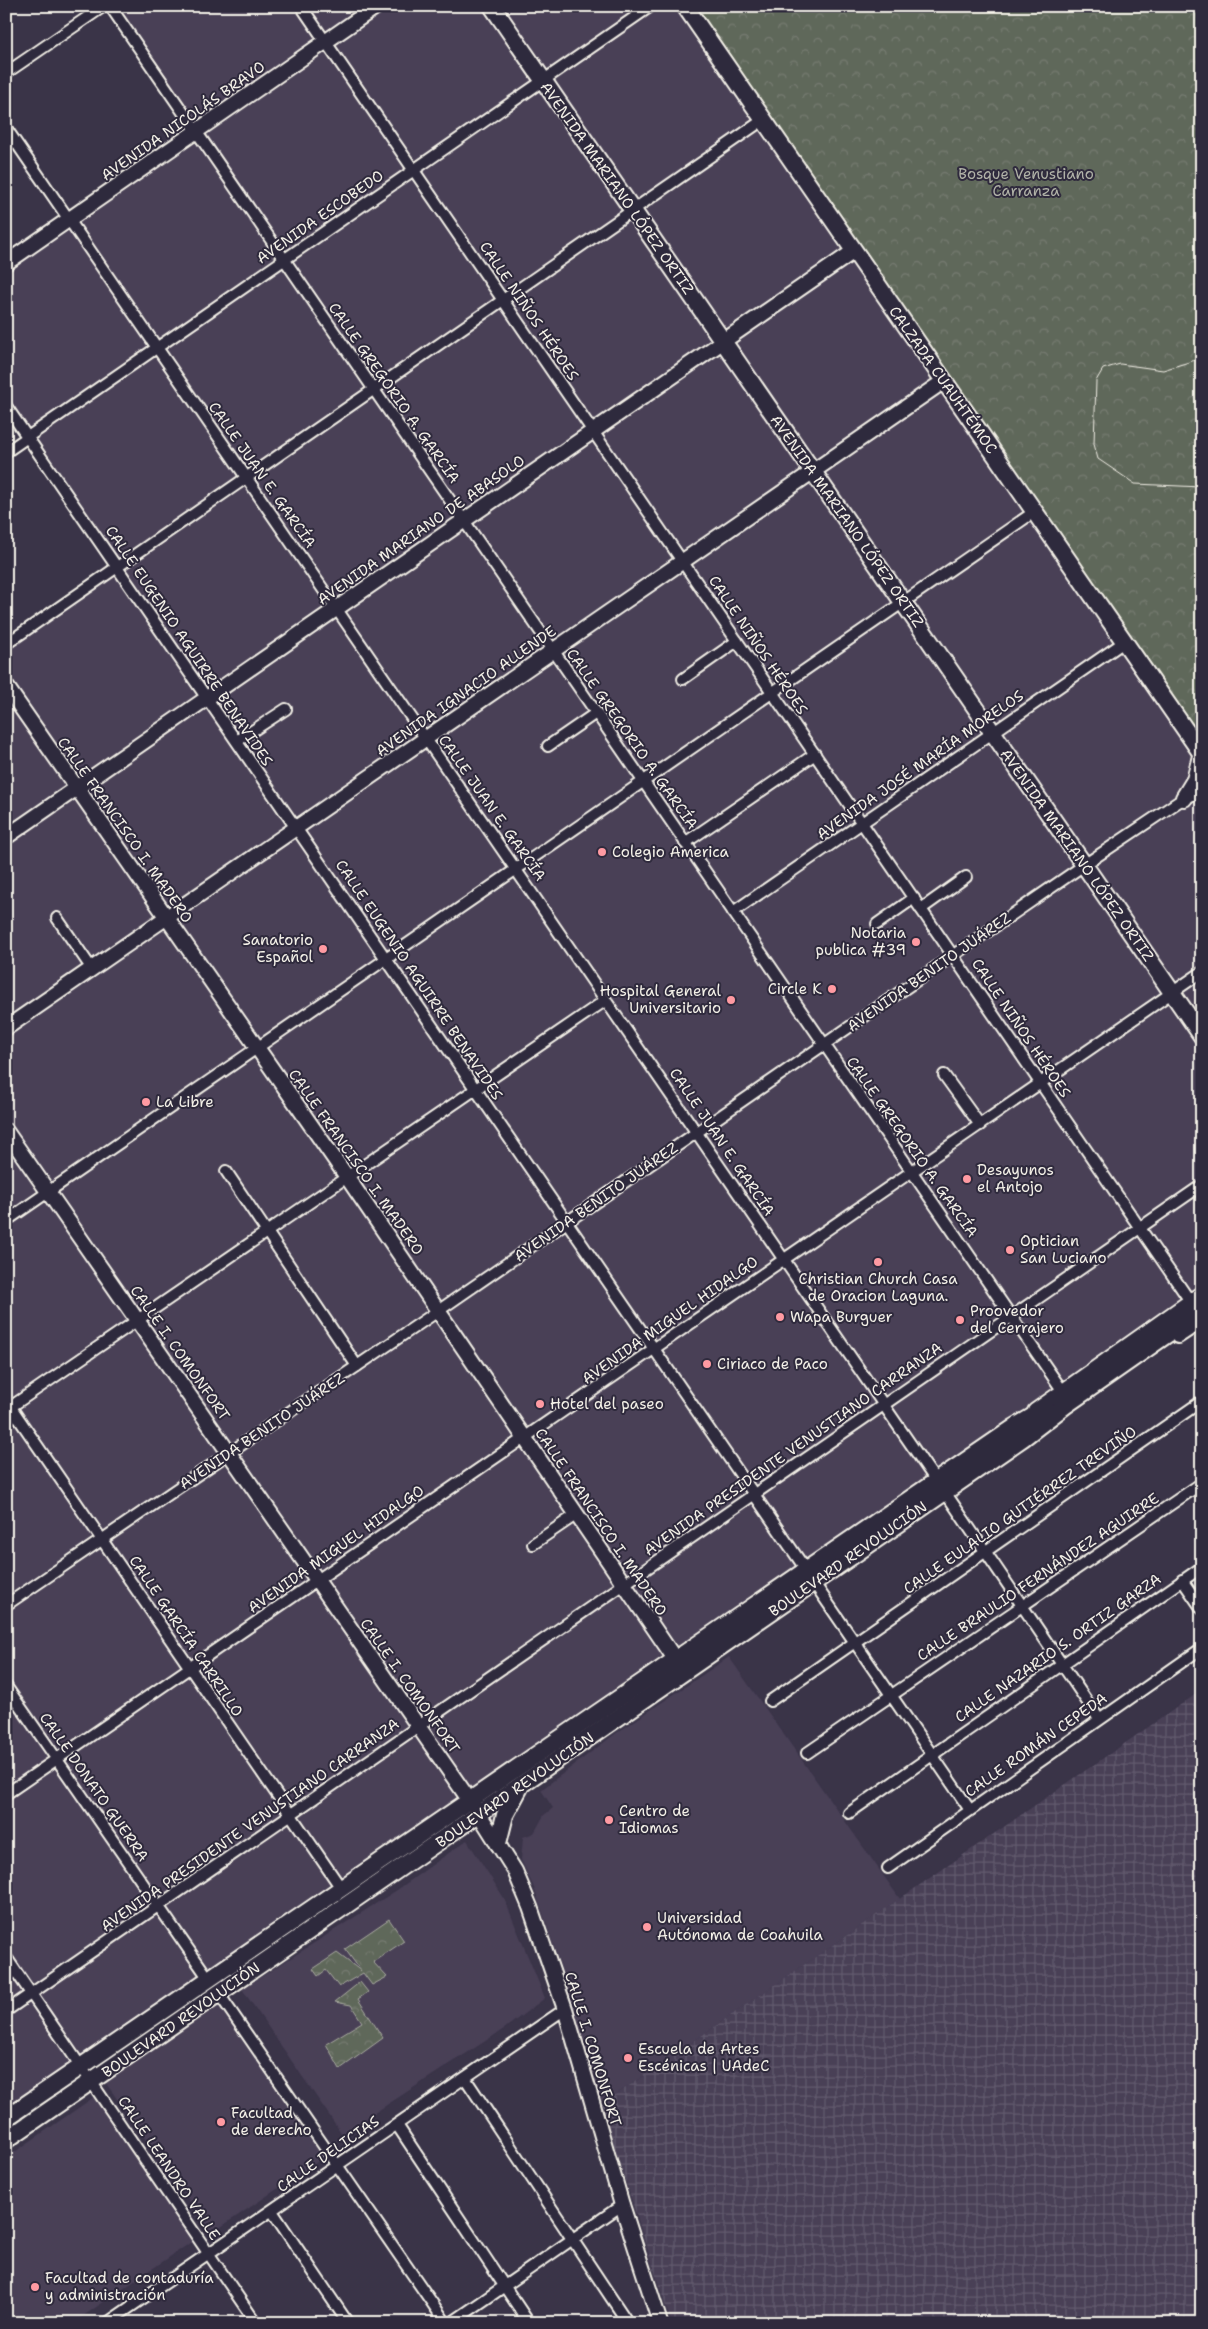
<svg xmlns="http://www.w3.org/2000/svg" width="1208" height="2329" viewBox="0 0 1208 2329" font-family="'Shantell Sans',sans-serif">
  <defs>
    <pattern id="industrial-grid" width="8" height="8" patternUnits="userSpaceOnUse" patternTransform="scale(1.25)"><rect width="8" height="8" fill="#483f56"/><path d="M0 4h8M4 0v8" fill="none" stroke="#635b6e"/></pattern>
    <pattern id="park-crowns" width="20" height="18" patternUnits="userSpaceOnUse" patternTransform="scale(1.25)"><rect width="20" height="18" fill="#5f675a"/><path d="M2 6a3 3 0 1 1 6 0M12 15a3 3 0 1 1 6 0" fill="none" stroke="#777d72"/></pattern>
  </defs>
  <rect width="100%" height="100%" fill="#3a3448"/>
  <filter id="ink" filterUnits="userSpaceOnUse"><feTurbulence type="fractalNoise" baseFrequency=".02" numOctaves="2"/><feDisplacementMap in="SourceGraphic" scale="10" xChannelSelector="R" yChannelSelector="G"/><feConvolveMatrix kernelMatrix="1 2 1 2 8 2 1 2 1" color-interpolation-filters="sRGB"/></filter>
  <g filter="url(#ink)">
    <g fill="#483f56">
      <polygon points="115,6 1202,6 1202,1297 6,2125 6,648 120,569 6,405 6,266 200,132"/>
      <polygon points="729,1657 900,1899 601,2105 567,1985 534,1888 521,1860 523,1837 534,1833 544,1815 553,1808 541,1790 615,1734"/>
      <polygon points="467,1840 504,1898 545,1998 504,2029 342,2134 242,1989 397,1890"/>
      <polygon points="224,1999 329,2154 212,2233 105,2082"/>
      <polygon points="94,2097 193,2241 73,2323 6,2323 6,2158"/>
      <polygon points="245,2312 252,2323 229,2323"/>
    </g>
    <polygon fill="url(#industrial-grid)" points="1202,1690 1202,2323 671,2323 601,2105"/>
    <g fill="url(#park-crowns)" stroke="#aaaca1">
      <polygon points="690,6 1202,6 1202,744"/>
      <polygon points="389,1919 404,1941 373,1962 387,1977 372,1985 363,1973 339,1987 326,1970 318,1976 313,1969 337,1953 361,1971 345,1949"/>
      <polygon points="360,1982 368,1992 358,1999 383,2038 340,2069 326,2044 362,2022 351,2005 335,2002"/>
    </g>
    <g fill="none" stroke-linecap="round" stroke-linejoin="round">
      <g stroke="#f4f1e8" stroke-width="14">
        <g id="street">
          <polyline points="110,6 1062,1390"/>
          <polyline points="301,6 1190,1301"/>
          <polyline points="6,73 104,6"/>
          <polyline points="6,128 936,1481"/>
          <polyline points="6,406 806,1570"/>
          <polyline points="6,452 651,6"/>
          <polyline points="6,644 763,120"/>
          <polyline points="683,679 737,641"/>
          <polyline points="237,741 286,709"/>
          <polyline points="548,746 596,713"/>
          <polyline points="685,843 815,754"/>
          <polyline points="921,909 966,877"/>
          <polyline points="733,912 1124,642"/>
          <polyline points="57,918 92,969"/>
          <polyline points="877,924 914,898"/>
          <polyline points="944,1075 980,1125"/>
          <polyline points="226,1171 357,1366"/>
          <polyline points="6,1221 1034,512"/>
          <polyline points="6,1400 341,1888"/>
          <polyline points="6,1410 606,1000"/>
          <polyline points="945,1492 1099,1719"/>
          <polyline points="533,1544 577,1514"/>
          <polyline points="1182,1580 1202,1609"/>
          <polyline points="814,1583 970,1810"/>
          <polyline points="6,1605 438,1311 1084,865 1184,798 1202,792"/>
          <polyline points="6,1686 209,1979"/>
          <polyline points="770,1701 1202,1401"/>
          <polyline points="807,1753 1202,1483"/>
          <polyline points="6,1794 1202,972"/>
          <polyline points="849,1813 1202,1567"/>
          <polyline points="888,1868 1202,1648"/>
          <polyline points="6,1957 256,2323"/>
          <polyline points="219,1994 446,2323"/>
          <polyline points="6,2011 1202,1185"/>
          <polyline points="465,2078 628,2323"/>
          <polyline points="397,2125 529,2323"/>
          <polyline points="272,2211 348,2323"/>
          <polyline points="107,2323 565,2009"/>
          <polyline points="451,2323 622,2205"/>
        </g>
      </g>
      <g stroke="#f4f1e8" stroke-width="18">
        <g id="secondary">
          <polyline points="6,263 377,6"/>
          <polyline points="6,686 347,1177 675,1659"/>
          <polyline points="6,837 854,251"/>
          <polyline points="6,1028 944,381"/>
          <polyline points="6,1131 479,1814 515,1871 530,1907 565,2009 622,2205 660,2323"/>
          <polyline points="1178,1336 1202,1320"/>
          <polyline points="1035,1411 1202,1293"/>
        </g>
      </g>
      <g stroke="#f4f1e8" stroke-width="20">
        <g id="primary">
          <polyline points="492,6 1202,1036"/>
          <polyline points="685,6 1202,754"/>
          <polyline points="1184,798 1195,780 1202,752"/>
          <polyline points="498,1843 505,1815 520,1787"/>
          <polyline points="6,2118 1015,1427 1047,1408"/>
          <polyline points="6,2140 1023,1438 1066,1405 1202,1310"/>
        </g>
      </g>
      <use href="#street" stroke="#2f2a3d" stroke-width="10"/>
      <use href="#secondary" stroke="#2f2a3d" stroke-width="14"/>
      <use href="#primary" stroke="#2f2a3d" stroke-width="16"/>
      <polyline stroke="#f4f1e8" stroke-width="1" points="1202,358 1163,370 1120,364 1103,369 1096,381 1094,444 1098,459 1135,484 1202,487"/>
    </g>
  </g>
  <g fill="#ff9aa2" stroke="#2f2a3d" stroke-width="2">
    <circle cx="602" cy="852" r="5"/>
    <circle cx="916" cy="942" r="5"/>
    <circle cx="323" cy="949" r="5"/>
    <circle cx="832" cy="989" r="5"/>
    <circle cx="731" cy="1000" r="5"/>
    <circle cx="146" cy="1102" r="5"/>
    <circle cx="967" cy="1179" r="5"/>
    <circle cx="1010" cy="1250" r="5"/>
    <circle cx="878" cy="1262" r="5"/>
    <circle cx="780" cy="1317" r="5"/>
    <circle cx="960" cy="1320" r="5"/>
    <circle cx="707" cy="1364" r="5"/>
    <circle cx="540" cy="1404" r="5"/>
    <circle cx="609" cy="1820" r="5"/>
    <circle cx="647" cy="1927" r="5"/>
    <circle cx="628" cy="2058" r="5"/>
    <circle cx="221" cy="2122" r="5"/>
    <circle cx="35" cy="2287" r="5"/>
  </g>
  <g text-anchor="middle" stroke-width="4" stroke-linejoin="round" paint-order="stroke">
    <g font-size="15" fill="#f4f1e8" stroke="#2f2a3d">
      <text transform="translate(183 121) rotate(-35)" y="5">AVENIDA NICOLÁS BRAVO</text>
      <text transform="translate(617 188) rotate(55)" y="5">AVENIDA MARIANO LÓPEZ ORTIZ</text>
      <text transform="translate(320 217) rotate(-35)" y="5">AVENIDA ESCOBEDO</text>
      <text transform="translate(529 311) rotate(56)" y="5">CALLE NIÑOS HÉROES</text>
      <text transform="translate(943 380) rotate(55)" y="5">CALZADA CUAUHTÉMOC</text>
      <text transform="translate(394 393) rotate(55)" y="5">CALLE GREGORIO A. GARCÍA</text>
      <text transform="translate(262 475) rotate(55)" y="5">CALLE JUAN E. GARCÍA</text>
      <text transform="translate(847 521) rotate(55)" y="5">AVENIDA MARIANO LÓPEZ ORTIZ</text>
      <text transform="translate(421 530) rotate(-35)" y="5">AVENIDA MARIANO DE ABASOLO</text>
      <text transform="translate(758 645) rotate(56)" y="5">CALLE NIÑOS HÉROES</text>
      <text transform="translate(189 646) rotate(56)" y="5">CALLE EUGENIO AGUIRRE BENAVIDES</text>
      <text transform="translate(466 691) rotate(-35)" y="5">AVENIDA IGNACIO ALLENDE</text>
      <text transform="translate(632 739) rotate(55)" y="5">CALLE GREGORIO A. GARCÍA</text>
      <text transform="translate(920 765) rotate(-35)" y="5">AVENIDA JOSÉ MARÍA MORELOS</text>
      <text transform="translate(492 808) rotate(55)" y="5">CALLE JUAN E. GARCÍA</text>
      <text transform="translate(125 830) rotate(55)" y="5">CALLE FRANCISCO I. MADERO</text>
      <text transform="translate(1077 855) rotate(55)" y="5">AVENIDA MARIANO LÓPEZ ORTIZ</text>
      <text transform="translate(929 972) rotate(-35)" y="5">AVENIDA BENITO JUÁREZ</text>
      <text transform="translate(419 980) rotate(56)" y="5">CALLE EUGENIO AGUIRRE BENAVIDES</text>
      <text transform="translate(1021 1028) rotate(56)" y="5">CALLE NIÑOS HÉROES</text>
      <text transform="translate(722 1142) rotate(56)" y="5">CALLE JUAN E. GARCÍA</text>
      <text transform="translate(912 1147) rotate(55)" y="5">CALLE GREGORIO A. GARCÍA</text>
      <text transform="translate(356 1162) rotate(55)" y="5">CALLE FRANCISCO I. MADERO</text>
      <text transform="translate(596 1202) rotate(-35)" y="5">AVENIDA BENITO JUÁREZ</text>
      <text transform="translate(670 1320) rotate(-35)" y="5">AVENIDA MIGUEL HIDALGO</text>
      <text transform="translate(180 1353) rotate(55)" y="5">CALLE I. COMONFORT</text>
      <text transform="translate(262 1431) rotate(-34)" y="5">AVENIDA BENITO JUÁREZ</text>
      <text transform="translate(793 1449) rotate(-35)" y="5">AVENIDA PRESIDENTE VENUSTIANO CARRANZA</text>
      <text transform="translate(1020 1510) rotate(-35)" y="5">CALLE EULALIO GUTIÉRREZ TREVIÑO</text>
      <text transform="translate(601 1522) rotate(56)" y="5">CALLE FRANCISCO I. MADERO</text>
      <text transform="translate(336 1549) rotate(-35)" y="5">AVENIDA MIGUEL HIDALGO</text>
      <text transform="translate(848 1559) rotate(-35)" y="5">BOULEVARD REVOLUCIÓN</text>
      <text transform="translate(1038 1577) rotate(-34)" y="5">CALLE BRAULIO FERNÁNDEZ AGUIRRE</text>
      <text transform="translate(186 1636) rotate(56)" y="5">CALLE GARCÍA CARRILLO</text>
      <text transform="translate(1058 1648) rotate(-35)" y="5">CALLE NAZARIO S. ORTIZ GARZA</text>
      <text transform="translate(410 1686) rotate(55)" y="5">CALLE I. COMONFORT</text>
      <text transform="translate(1036 1745) rotate(-35)" y="5">CALLE ROMÁN CEPEDA</text>
      <text transform="translate(94 1787) rotate(55)" y="5">CALLE DONATO GUERRA</text>
      <text transform="translate(515 1790) rotate(-35)" y="5">BOULEVARD REVOLUCIÓN</text>
      <text transform="translate(250 1825) rotate(-35)" y="5">AVENIDA PRESIDENTE VENUSTIANO CARRANZA</text>
      <text transform="translate(181 2020) rotate(-35)" y="5">BOULEVARD REVOLUCIÓN</text>
      <text transform="translate(593 2049) rotate(73)" y="5">CALLE I. COMONFORT</text>
      <text transform="translate(328 2154) rotate(-35)" y="5">CALLE DELICIAS</text>
      <text transform="translate(169 2168) rotate(56)" y="5">CALLE LEANDRO VALLE</text>
    </g>
    <g font-size="15" fill="#b1b3a8" stroke="#2f2a3d">
      <text x="1026" y="179">Bosque Venustiano<tspan x="1026" dy="17">Carranza</tspan></text>
    </g>
    <g font-size="15" fill="#f4f1e8" stroke="#2f2a3d" text-anchor="start">
      <text x="612" y="857">Colegio America</text>
      <text x="906" y="938" text-anchor="end">Notaria<tspan x="906" dy="17">publica #39</tspan></text>
      <text x="313" y="945" text-anchor="end">Sanatorio<tspan x="313" dy="17">Español</tspan></text>
      <text x="822" y="994" text-anchor="end">Circle K</text>
      <text x="721" y="996" text-anchor="end">Hospital General<tspan x="721" dy="17">Universitario</tspan></text>
      <text x="156" y="1107">La Libre</text>
      <text x="977" y="1175">Desayunos<tspan x="977" dy="17">el Antojo</tspan></text>
      <text x="1020" y="1246">Optician<tspan x="1020" dy="17">San Luciano</tspan></text>
      <text x="878" y="1284" text-anchor="middle">Christian Church Casa<tspan x="878" dy="17">de Oracion Laguna.</tspan></text>
      <text x="970" y="1316">Proovedor<tspan x="970" dy="17">del Cerrajero</tspan></text>
      <text x="790" y="1322">Wapa Burguer</text>
      <text x="717" y="1369">Ciriaco de Paco</text>
      <text x="550" y="1409">Hotel del paseo</text>
      <text x="619" y="1816">Centro de<tspan x="619" dy="17">Idiomas</tspan></text>
      <text x="657" y="1923">Universidad<tspan x="657" dy="17">Autónoma de Coahuila</tspan></text>
      <text x="638" y="2054">Escuela de Artes<tspan x="638" dy="17">Escénicas | UAdeC</tspan></text>
      <text x="231" y="2118">Facultad<tspan x="231" dy="17">de derecho</tspan></text>
      <text x="45" y="2283">Facultad de contaduría<tspan x="45" dy="17">y administración</tspan></text>
    </g>
  </g>
  <rect width="1208" height="2329" fill="none" stroke="#2f2a3d" stroke-width="25"/>
  <rect x="12" y="12" width="1183" height="2304" fill="none" stroke="#f4f1e8" stroke-width="2" filter="url(#ink)"/>
</svg>
